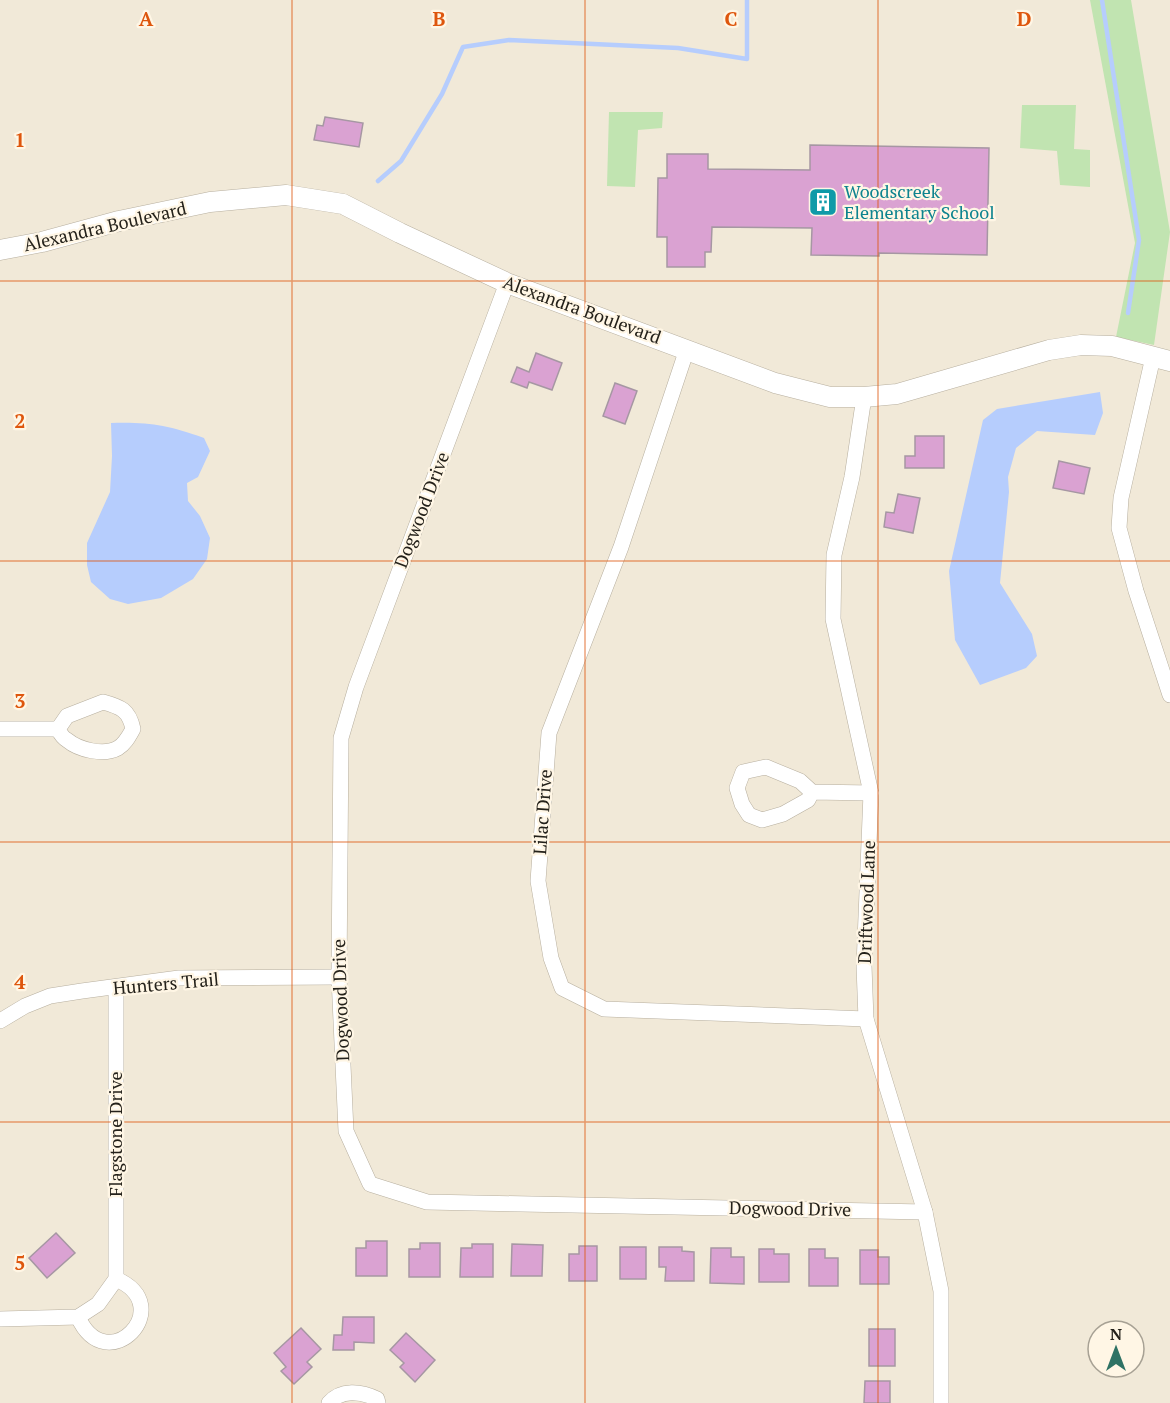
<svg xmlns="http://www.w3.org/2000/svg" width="1170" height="1403" viewBox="0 0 1170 1403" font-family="'PT Serif',serif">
  <rect width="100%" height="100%" fill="#f1e9d8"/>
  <g fill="#c1e4b1">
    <polygon points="1090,0 1131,0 1170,232 1154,345 1116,337 1135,243"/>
    <polygon points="1022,105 1076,105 1074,149 1090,150 1090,187 1060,185 1057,151 1020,148"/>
    <polygon points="609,112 663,112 662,128 638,130 635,187 607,186"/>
  </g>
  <g fill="#b6cdfd">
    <polygon points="1100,392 1103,413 1095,435 1037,431 1016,448 1008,477 1009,492 1000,583 1032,634 1037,656 1026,668 980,685 955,640 949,571 983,420 997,409"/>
    <path d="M111,423C150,422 167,425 204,438L210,451L198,477L187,483L188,501L200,516L210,538L207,559L193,579L161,598L128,604L110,599L91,582L87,565V543L110,492L112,456Z"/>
  </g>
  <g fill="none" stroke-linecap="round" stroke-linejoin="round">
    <g stroke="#b6cdfd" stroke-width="4.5">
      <polyline points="1102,0 1139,240 1128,313"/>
      <polyline points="378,181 401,161 442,94 463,47 509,40 678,48 747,59 747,0"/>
    </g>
  </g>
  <g fill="#daa2d2" stroke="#a697a3" stroke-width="1.5">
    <polygon points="325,117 363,123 359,147 314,140 317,125 323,126"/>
    <polygon points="810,145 989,148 987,255 879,253 879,256 811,255 812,228 712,227 711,252 705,252 705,267 667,267 667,237 657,237 658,178 667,178 667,154 708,154 708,169 810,170"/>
    <polygon points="536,353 562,363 552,390 529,382 527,388 511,382 517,367 529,372"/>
    <polygon points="615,383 637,391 625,424 603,416"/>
    <polygon points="915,436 944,436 944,468 905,468 905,456 915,456"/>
    <polygon points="1059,461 1090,468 1084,494 1053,488"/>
    <polygon points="898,494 920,498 913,533 884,527 886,512 894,513"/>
    <polygon points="56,1233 75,1253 47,1278 29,1258"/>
    <polygon points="366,1241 387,1241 387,1276 356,1276 356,1248 366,1248"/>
    <polygon points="420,1243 440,1243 440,1277 409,1277 409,1249 420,1249"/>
    <polygon points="472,1244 493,1244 493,1277 460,1277 461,1248 472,1248"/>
    <polygon points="512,1244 543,1245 542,1276 511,1276"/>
    <polygon points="579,1246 597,1246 597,1281 569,1281 569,1254 579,1254"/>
    <rect x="620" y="1247" width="26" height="32"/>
    <polygon points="659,1247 682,1247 682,1251 694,1252 694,1281 665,1281 666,1267 659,1267"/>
    <polygon points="711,1248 731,1248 731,1257 744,1257 744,1284 710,1283"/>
    <polygon points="759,1249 774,1249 774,1254 789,1254 789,1282 759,1282"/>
    <polygon points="809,1249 825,1249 825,1258 838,1258 838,1286 809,1286"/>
    <polygon points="860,1250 878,1250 878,1257 889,1257 889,1284 860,1284"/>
    <polygon points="343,1317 374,1317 374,1343 354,1342 354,1350 333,1350 334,1335 342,1335"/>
    <polygon points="301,1328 321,1349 307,1362 312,1367 294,1384 281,1371 286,1367 274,1353"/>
    <rect x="869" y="1329" width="26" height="37"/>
    <polygon points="406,1333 435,1360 415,1382 400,1367 404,1363 390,1350"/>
    <polygon points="865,1381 890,1381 890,1403 864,1403"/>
  </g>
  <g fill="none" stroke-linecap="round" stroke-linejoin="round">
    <g stroke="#b7af9f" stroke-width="16">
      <g id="minor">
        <polyline points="507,283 356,687 341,738 339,977 346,1131 370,1184 427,1202 925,1212"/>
        <polyline points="687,349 621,547 549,733 538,881 551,958 562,988 604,1009 866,1019"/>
        <polyline points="1153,357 1121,498 1119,528 1136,591 1170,695"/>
        <polyline points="864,397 852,477 834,555 833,619 871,793 864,966 866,1019 925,1212 941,1291 941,1403"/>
        <path d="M103,702C121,707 129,710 133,729C129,736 125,744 118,748C104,756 79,750 67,740C63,738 60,733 58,729L67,716Z"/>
        <polyline points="0,729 58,729"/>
        <polyline points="812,792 808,800 783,814 762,820 749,815 742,804 737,788 743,772 766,767 800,781 812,792 871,793"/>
        <polyline points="0,1021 25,1006 50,996 82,991 179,978 339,977"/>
        <path d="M78,1317C107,1381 179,1306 116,1279"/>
        <polyline points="0,1319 78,1317 98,1304 116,1279 116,988"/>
        <path d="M329,1403C341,1389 361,1391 377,1399L378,1403"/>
      </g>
    </g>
    <g stroke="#b7af9f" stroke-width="21">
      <polyline id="tertiary" points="0,250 42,242 119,221 210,202 286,195 343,204 400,233 507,283 775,383 830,397 864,397 897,394 1049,350 1081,345 1112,346 1170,361"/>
    </g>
    <use href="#minor" stroke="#fff" stroke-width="15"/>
    <use href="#tertiary" stroke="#fff" stroke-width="20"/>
  </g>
  <path fill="none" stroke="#de560d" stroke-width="1.5" stroke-opacity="0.55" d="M292,0V1403M585,0V1403M878,0V1403M0,281H1170M0,561H1170M0,842H1170M0,1122H1170"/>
  <defs>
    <g id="building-square" transform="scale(1.5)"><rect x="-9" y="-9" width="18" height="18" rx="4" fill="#0f9aa8" stroke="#fff6e5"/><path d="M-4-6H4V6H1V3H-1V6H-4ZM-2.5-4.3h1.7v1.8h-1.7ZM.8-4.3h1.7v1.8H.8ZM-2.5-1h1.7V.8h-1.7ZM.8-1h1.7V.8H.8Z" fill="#fff"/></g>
  </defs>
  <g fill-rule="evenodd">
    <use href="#building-square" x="823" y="202"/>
  </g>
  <g text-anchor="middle" stroke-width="4.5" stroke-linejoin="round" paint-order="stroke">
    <g font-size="18" fill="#0d838f" stroke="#fff6e5" text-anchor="start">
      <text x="844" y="198">Woodscreek<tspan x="844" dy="21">Elementary School</tspan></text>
    </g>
    <g font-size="18" fill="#24211a" stroke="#fff6e5">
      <text transform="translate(105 227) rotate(-13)" y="6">Alexandra Boulevard</text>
      <text transform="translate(582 310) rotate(20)" y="6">Alexandra Boulevard</text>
      <text transform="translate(422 510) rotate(-69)" y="6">Dogwood Drive</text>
      <text transform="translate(543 812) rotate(-86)" y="6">Lilac Drive</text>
      <text transform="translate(867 902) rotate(-88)" y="6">Driftwood Lane</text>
      <text transform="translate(166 984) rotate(-5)" y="6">Hunters Trail</text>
      <text transform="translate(341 1000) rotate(-92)" y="6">Dogwood Drive</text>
      <text transform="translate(116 1134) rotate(-90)" y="6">Flagstone Drive</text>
      <text transform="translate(790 1209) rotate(1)" y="6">Dogwood Drive</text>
    </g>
  </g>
  <g font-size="20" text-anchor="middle" font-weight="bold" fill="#de560d" stroke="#fff6e5" stroke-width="4.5" stroke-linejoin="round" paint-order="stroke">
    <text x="146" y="26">A</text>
    <text x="439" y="26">B</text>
    <text x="731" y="26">C</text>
    <text x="1024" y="26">D</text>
    <text x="20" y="147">1</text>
    <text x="20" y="428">2</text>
    <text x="20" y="708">3</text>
    <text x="20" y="989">4</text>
    <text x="20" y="1270">5</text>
  </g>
  <g transform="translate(1116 1349)"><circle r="28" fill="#fff6e5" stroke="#a7a194" stroke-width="1.5"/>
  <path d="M0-4.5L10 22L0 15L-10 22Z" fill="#2e7264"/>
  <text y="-9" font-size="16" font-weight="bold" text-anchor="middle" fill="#24211a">N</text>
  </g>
</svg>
